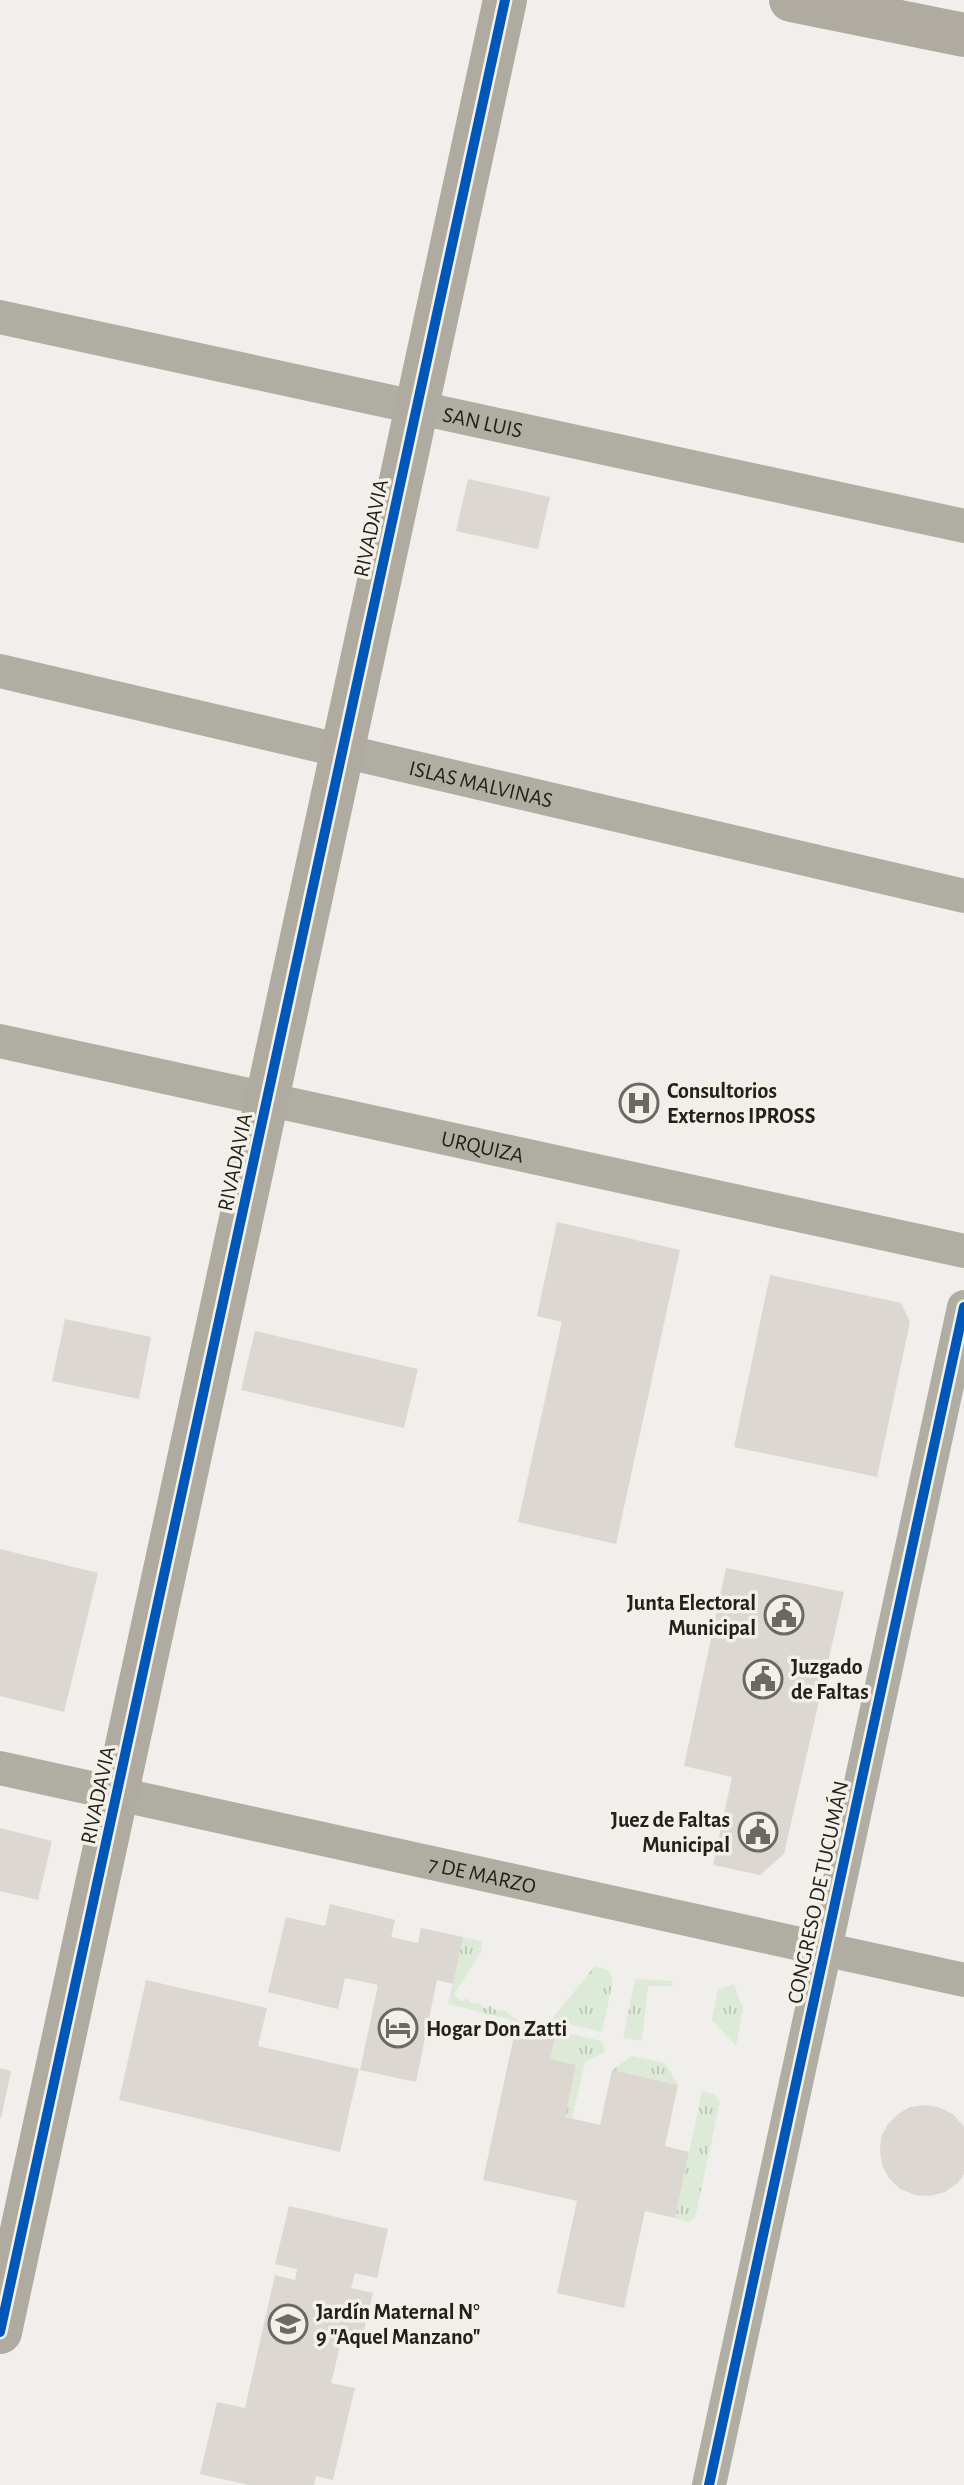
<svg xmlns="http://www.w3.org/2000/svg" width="964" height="2485" viewBox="0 0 964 2485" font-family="'Alegreya Sans',sans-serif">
  <defs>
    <pattern id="grass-tufts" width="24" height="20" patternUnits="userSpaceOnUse" patternTransform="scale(2)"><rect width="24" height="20" fill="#deead8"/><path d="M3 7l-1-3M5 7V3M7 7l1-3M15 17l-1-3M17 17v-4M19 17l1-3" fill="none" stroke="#bec8b9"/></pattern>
  </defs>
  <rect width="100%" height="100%" fill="#f0efeb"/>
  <g fill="url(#grass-tufts)">
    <polygon points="463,1937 482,1941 481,1952 454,1995 463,2002 466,1998 475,2005 478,2002 486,2009 490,2006 499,2012 502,2009 520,2022 448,2004"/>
    <polygon points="595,1966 608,1970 613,1980 602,2032 551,2020"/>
    <polygon points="635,1979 673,1981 672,1986 648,1986 642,2041 623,2038"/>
    <polygon points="734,1984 743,2009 736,2046 712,2020 718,1989"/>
    <polygon points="557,2031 602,2041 605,2052 585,2062 572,2119 565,2117 576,2065 550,2059"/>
    <polygon points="632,2056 665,2063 678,2085 612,2070"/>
    <polygon points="702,2091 714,2094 720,2102 695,2218 688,2222 675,2218"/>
  </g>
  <g fill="#dcd7d1">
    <polygon points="468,479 550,497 538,549 456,531"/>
    <polygon points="557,1222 680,1250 616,1544 518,1522 562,1322 537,1316"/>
    <polygon points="770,1275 901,1303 910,1322 877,1477 734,1447"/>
    <polygon points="65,1319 151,1337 139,1399 52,1381"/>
    <polygon points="255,1331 418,1369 404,1428 241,1390"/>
    <polygon points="0,1549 98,1573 64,1712 0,1696"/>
    <polygon points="726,1568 844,1592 784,1854 760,1875 713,1865 732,1777 684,1766"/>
    <polygon points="0,1828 52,1841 38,1900 0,1891"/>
    <polygon points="330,1904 395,1920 391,1937 418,1943 421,1928 463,1937 453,1984 437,1980 416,2082 360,2070 378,1985 345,1978 338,2009 268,1992 286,1917 325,1926"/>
    <polygon points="146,1980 267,2008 258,2046 359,2069 340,2152 119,2100"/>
    <polygon points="517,2022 557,2031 550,2059 576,2065 565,2117 600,2125 612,2070 678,2085 665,2146 689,2152 675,2218 645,2211 624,2308 557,2293 577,2201 483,2180"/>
    <polygon points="0,2068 11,2071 1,2118 0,2118"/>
    <polygon points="925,2105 938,2107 953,2114 964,2127 964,2174 958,2183 945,2192 930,2196 915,2195 900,2189 889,2178 882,2165 880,2151 881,2137 888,2124 898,2114 910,2107"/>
    <polygon points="289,2206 388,2229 377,2278 355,2273 351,2288 373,2293 362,2338 343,2334 331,2383 355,2388 333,2480 316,2476 314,2485 249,2485 200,2474 217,2402 245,2408 275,2275 295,2280 297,2269 275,2264"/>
  </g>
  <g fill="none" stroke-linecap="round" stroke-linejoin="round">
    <g stroke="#b0ada2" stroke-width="34">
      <path id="s1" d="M0,317L964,526"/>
      <path id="s2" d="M0,671L964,896"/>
      <path id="s3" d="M0,1041L964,1251"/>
      <path id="s4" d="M0,1768L964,1980"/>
      <polyline points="709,2485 964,1307"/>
    </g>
    <g stroke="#afaba0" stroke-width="44">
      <polyline points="791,0 964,35"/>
      <polyline points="0,2332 505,0"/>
    </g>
    <g stroke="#f3f0e8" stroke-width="15">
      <g id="cycleway">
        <polyline points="0,2332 505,0"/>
        <polyline points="709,2485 964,1307"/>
      </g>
    </g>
    <use href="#cycleway" stroke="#0057b8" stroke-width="10"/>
  </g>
  <defs>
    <g id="hospital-ring" transform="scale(2)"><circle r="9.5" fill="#f3f0e8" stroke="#6a6966" stroke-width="1.5"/><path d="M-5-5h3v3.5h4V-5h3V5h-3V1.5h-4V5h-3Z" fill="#6a6966"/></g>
    <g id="civic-ring" transform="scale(2)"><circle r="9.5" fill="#f3f0e8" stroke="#6a6966" stroke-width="1.5"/><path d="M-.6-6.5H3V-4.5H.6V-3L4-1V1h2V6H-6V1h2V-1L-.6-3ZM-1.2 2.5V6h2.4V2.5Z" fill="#6a6966"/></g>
    <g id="hotel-ring" transform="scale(2)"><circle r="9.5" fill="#f3f0e8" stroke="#6a6966" stroke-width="1.5"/><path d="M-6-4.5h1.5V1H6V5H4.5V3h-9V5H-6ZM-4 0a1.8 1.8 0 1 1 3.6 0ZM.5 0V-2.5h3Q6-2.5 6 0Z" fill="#6a6966"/></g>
    <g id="school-ring" transform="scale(2)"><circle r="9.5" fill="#f3f0e8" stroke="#6a6966" stroke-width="1.5"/><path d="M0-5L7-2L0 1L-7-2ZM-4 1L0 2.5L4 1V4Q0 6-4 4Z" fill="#6a6966"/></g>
  </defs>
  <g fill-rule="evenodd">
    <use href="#hospital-ring" x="639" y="1103"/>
    <use href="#civic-ring" x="784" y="1615"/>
    <use href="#civic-ring" x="763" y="1679"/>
    <use href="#civic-ring" x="758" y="1832"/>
    <use href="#hotel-ring" x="398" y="2028"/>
    <use href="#school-ring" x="288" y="2324"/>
  </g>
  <g text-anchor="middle" stroke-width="7" stroke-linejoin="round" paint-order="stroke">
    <g font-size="22" fill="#22211e" stroke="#f3f0e8">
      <text dy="8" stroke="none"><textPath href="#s1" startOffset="494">SAN LUIS</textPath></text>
      <text transform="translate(370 528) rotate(-78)" y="8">RIVADAVIA</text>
      <text dy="8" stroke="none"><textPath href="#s2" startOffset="494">ISLAS MALVINAS</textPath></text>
      <text dy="8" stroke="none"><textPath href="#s3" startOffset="494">URQUIZA</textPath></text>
      <text transform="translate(234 1162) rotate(-78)" y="8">RIVADAVIA</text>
      <text transform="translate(97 1795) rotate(-78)" y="8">RIVADAVIA</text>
      <text dy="8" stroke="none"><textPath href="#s4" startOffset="494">7 DE MARZO</textPath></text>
      <text transform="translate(817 1892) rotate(-78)" y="8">CONGRESO DE TUCUMÁN</text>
    </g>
    <g font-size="22" font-weight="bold" fill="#22211e" stroke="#f3f0e8" text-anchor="start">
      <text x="667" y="1098">Consultorios<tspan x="667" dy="25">Externos IPROSS</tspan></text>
      <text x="756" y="1610" text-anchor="end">Junta Electoral<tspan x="756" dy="25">Municipal</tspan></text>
      <text x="791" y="1674">Juzgado<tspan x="791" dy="25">de Faltas</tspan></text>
      <text x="730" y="1827" text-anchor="end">Juez de Faltas<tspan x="730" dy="25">Municipal</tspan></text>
      <text x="426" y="2036">Hogar Don Zatti</text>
      <text x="316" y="2319">Jardín Maternal N°<tspan x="316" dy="25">9 "Aquel Manzano"</tspan></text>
    </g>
  </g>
</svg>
